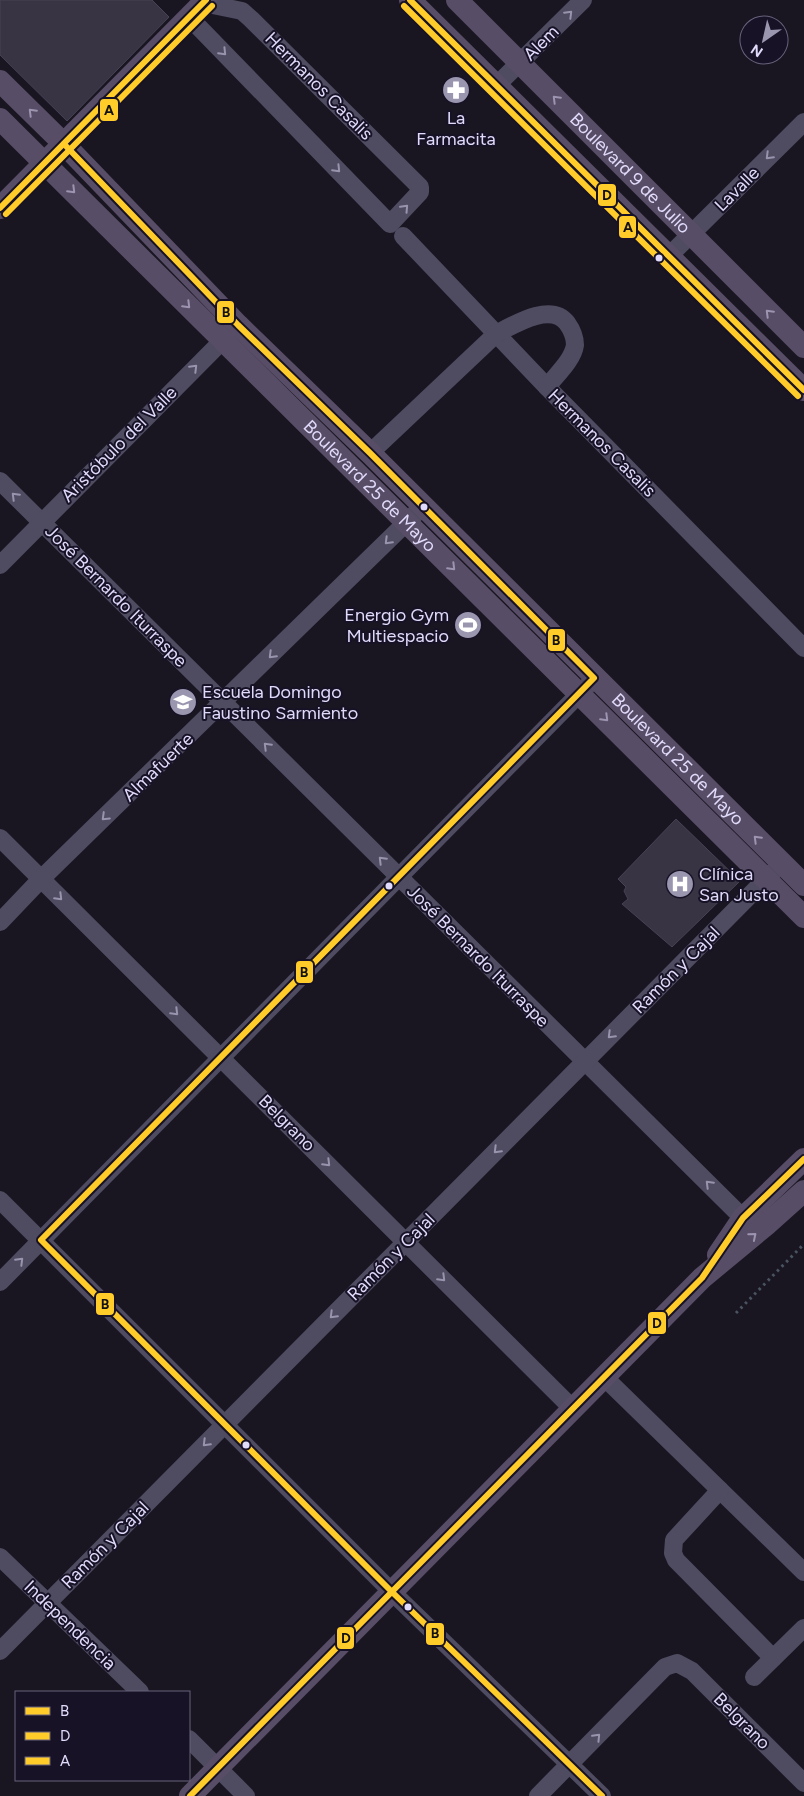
<svg xmlns="http://www.w3.org/2000/svg" width="804" height="1796" viewBox="0 0 804 1796" font-family="Figtree,sans-serif">
  <rect width="100%" height="100%" fill="#191622"/>
  <g fill="#393443" stroke="#474254">
    <polygon points="0,0 152,0 169,17 67,121 0,55"/>
    <polygon points="676,819 740,881 672,947 622,904 628,899 624,891 626,887 618,879"/>
  </g>
  <g fill="none" stroke-linecap="round" stroke-linejoin="round">
    <polyline stroke="#4a5461" stroke-width="3" stroke-dasharray="2.5 4" stroke-linecap="butt" points="736,1313 804,1244"/>
    <g stroke="#4f4c61" stroke-width="18">
      <polyline points="189,17 390,224 420,192 420,187 251,19 242,11 203,3 201,0"/>
      <polyline points="497,85 583,0"/>
      <polyline points="403,236 547,387 804,648"/>
      <polyline points="669,256 804,122"/>
      <path d="M370,453L496,334C515,324 551,302 567,323C572,330 575,336 575,345C573,360 556,375 547,387"/>
      <polyline points="0,481 743,1218"/>
      <polyline points="0,565 232,331"/>
      <polyline points="0,838 573,1409"/>
      <polyline points="0,922 41,879 415,514"/>
      <polyline points="0,1200 391,1591 602,1796"/>
      <polyline points="0,1282 587,686"/>
      <polyline points="604,1377 804,1572"/>
      <polyline points="720,1490 674,1540 673,1553 676,1560 773,1658"/>
      <polyline points="0,1557 140,1692"/>
      <polyline points="0,1651 774,871"/>
      <polyline points="754,1677 804,1628"/>
      <polyline points="189,1739 246,1796"/>
      <polyline points="538,1796 665,1667 677,1663 692,1671 804,1783"/>
    </g>
    <g stroke="#584d66" stroke-width="22">
      <polyline points="410,0 804,390"/>
      <path id="s1" d="M457,0L804,347"/>
      <path id="s2" d="M0,81L64,144L238,325L370,453L804,885"/>
      <path id="s3" d="M0,119L804,917"/>
      <polyline points="0,208 206,0"/>
      <polyline points="718,1255 743,1218 804,1159"/>
      <polyline points="190,1796 702,1278 766,1225 804,1191"/>
    </g>
    <g stroke="#171226" stroke-width="10">
      <g id="bus-1">
        <polyline points="64,144 238,325 370,453 594,678 41,1240 391,1591 602,1796"/>
        <polyline points="0,208 206,0"/>
      </g>
    </g>
    <g stroke="#171226" stroke-width="10">
      <g id="bus-2">
        <polyline points="410,0 804,390"/>
        <polyline points="190,1796 702,1278 743,1218 804,1159"/>
      </g>
    </g>
    <g stroke="#171226" stroke-width="10">
      <g id="bus-3">
        <polyline points="404,6 798,396"/>
        <polyline points="6,214 212,6"/>
      </g>
    </g>
    <use href="#bus-1" stroke="#ffcc29" stroke-width="6"/>
    <use href="#bus-2" stroke="#ffcc29" stroke-width="6"/>
    <use href="#bus-3" stroke="#ffcc29" stroke-width="6"/>
  </g>
  <defs><path id="oneway-chevron" d="M-2-3.5L2.5 0L-2 3.5" fill="none" stroke-width="1.6" stroke-linecap="round" stroke-linejoin="round" transform="scale(1.25)"/></defs>
  <g stroke="#9894ae">
    <use href="#oneway-chevron" transform="translate(569 14) rotate(-45)"/>
    <use href="#oneway-chevron" transform="translate(223 52) rotate(46)"/>
    <use href="#oneway-chevron" transform="translate(769 156) rotate(135)"/>
    <use href="#oneway-chevron" transform="translate(337 169) rotate(46)"/>
    <use href="#oneway-chevron" transform="translate(405 208) rotate(-47)"/>
    <use href="#oneway-chevron" transform="translate(194 368) rotate(-45)"/>
    <use href="#oneway-chevron" transform="translate(15 496) rotate(-135)"/>
    <use href="#oneway-chevron" transform="translate(388 541) rotate(135)"/>
    <use href="#oneway-chevron" transform="translate(272 655) rotate(135)"/>
    <use href="#oneway-chevron" transform="translate(267 746) rotate(-135)"/>
    <use href="#oneway-chevron" transform="translate(105 817) rotate(136)"/>
    <use href="#oneway-chevron" transform="translate(382 860) rotate(-135)"/>
    <use href="#oneway-chevron" transform="translate(59 897) rotate(45)"/>
    <use href="#oneway-chevron" transform="translate(175 1012) rotate(45)"/>
    <use href="#oneway-chevron" transform="translate(611 1035) rotate(135)"/>
    <use href="#oneway-chevron" transform="translate(497 1150) rotate(135)"/>
    <use href="#oneway-chevron" transform="translate(327 1163) rotate(45)"/>
    <use href="#oneway-chevron" transform="translate(709 1184) rotate(-135)"/>
    <use href="#oneway-chevron" transform="translate(20 1261) rotate(-45)"/>
    <use href="#oneway-chevron" transform="translate(442 1278) rotate(45)"/>
    <use href="#oneway-chevron" transform="translate(333 1315) rotate(135)"/>
    <use href="#oneway-chevron" transform="translate(206 1443) rotate(135)"/>
    <use href="#oneway-chevron" transform="translate(597 1737) rotate(-46)"/>
  </g>
  <g stroke="#9c94b0">
    <use href="#oneway-chevron" transform="translate(556 99) rotate(-135)"/>
    <use href="#oneway-chevron" transform="translate(32 112) rotate(-135)"/>
    <use href="#oneway-chevron" transform="translate(72 190) rotate(45)"/>
    <use href="#oneway-chevron" transform="translate(187 305) rotate(45)"/>
    <use href="#oneway-chevron" transform="translate(769 313) rotate(-135)"/>
    <use href="#oneway-chevron" transform="translate(452 567) rotate(45)"/>
    <use href="#oneway-chevron" transform="translate(605 718) rotate(45)"/>
    <use href="#oneway-chevron" transform="translate(757 839) rotate(-135)"/>
    <use href="#oneway-chevron" transform="translate(753 1236) rotate(-40)"/>
  </g>
  <defs>
    <g id="pharmacy-disc" transform="scale(1.4375)"><circle r="9.5" fill="#9b96af" stroke="#171226"/><path d="M-2-6h4v4h4v4h-4v4h-4v-4h-4v-4h4Z" fill="#fff"/></g>
    <g id="stadium-disc" transform="scale(1.4375)"><circle r="9.5" fill="#9b96af" stroke="#171226"/><path d="M0-5a6.5 5 0 1 0 0 10a6.5 5 0 1 0 0-10ZM-3.5-1.8h7v3.6h-7Z" fill="#fff"/></g>
    <g id="school-disc" transform="scale(1.4375)"><circle r="9.5" fill="#9b96af" stroke="#171226"/><path d="M0-5L7-2L0 1L-7-2ZM-4 1L0 2.5L4 1V4Q0 6-4 4Z" fill="#fff"/></g>
    <g id="hospital-disc" transform="scale(1.4375)"><circle r="9.5" fill="#9b96af" stroke="#171226"/><path d="M-5-5h3v3.5h4V-5h3V5h-3V1.5h-4V5h-3Z" fill="#fff"/></g>
  </defs>
  <g fill-rule="evenodd">
    <use href="#pharmacy-disc" x="456" y="90"/>
    <use href="#stadium-disc" x="468" y="625"/>
    <use href="#school-disc" x="183" y="702"/>
    <use href="#hospital-disc" x="680" y="884"/>
  </g>
  <g fill="#e1dbfb" stroke="#171226" stroke-width="2">
    <circle cx="659" cy="258" r="4.5"/>
    <circle cx="424" cy="507" r="4.5"/>
    <circle cx="389" cy="886" r="4.5"/>
    <circle cx="246" cy="1445" r="4.5"/>
    <circle cx="408" cy="1607" r="4.5"/>
  </g>
  <g text-anchor="middle" stroke-width="4" stroke-linejoin="round" paint-order="stroke">
    <g font-size="18" fill="#e1dbfb" stroke="#171226">
      <text transform="translate(541 43) rotate(-45)" y="6">Alem</text>
      <text transform="translate(319 86) rotate(45)" y="6">Hermanos Casalis</text>
      <text dy="6" stroke="none"><textPath href="#s1" startOffset="245">Boulevard 9 de Julio</textPath></text>
      <text transform="translate(737 189) rotate(-45)" y="6">Lavalle</text>
      <text transform="translate(602 443) rotate(45)" y="6">Hermanos Casalis</text>
      <text transform="translate(119 444) rotate(-45)" y="6">Aristóbulo del Valle</text>
      <text dy="6" stroke="none"><textPath href="#s3" startOffset="521">Boulevard 25 de Mayo</textPath></text>
      <text transform="translate(116 596) rotate(45)" y="6">José Bernardo Iturraspe</text>
      <text dy="6" stroke="none"><textPath href="#s2" startOffset="959">Boulevard 25 de Mayo</textPath></text>
      <text transform="translate(158 767) rotate(-44)" y="6">Almafuerte</text>
      <text transform="translate(478 956) rotate(45)" y="6">José Bernardo Iturraspe</text>
      <text transform="translate(676 970) rotate(-45)" y="6">Ramón y Cajal</text>
      <text transform="translate(287 1123) rotate(45)" y="6">Belgrano</text>
      <text transform="translate(391 1257) rotate(-45)" y="6">Ramón y Cajal</text>
      <text transform="translate(105 1545) rotate(-45)" y="6">Ramón y Cajal</text>
      <text transform="translate(70 1625) rotate(44)" y="6">Independencia</text>
      <text transform="translate(742 1721) rotate(45)" y="6">Belgrano</text>
    </g>
    <g font-size="18" fill="#e1dbfb" stroke="#171226" text-anchor="start">
      <text x="456" y="124" text-anchor="middle">La<tspan x="456" dy="21">Farmacita</tspan></text>
      <text x="449" y="621" text-anchor="end">Energio Gym<tspan x="449" dy="21">Multiespacio</tspan></text>
      <text x="202" y="698">Escuela Domingo<tspan x="202" dy="21">Faustino Sarmiento</tspan></text>
      <text x="699" y="880">Clínica<tspan x="699" dy="21">San Justo</tspan></text>
    </g>
  </g>
  <g stroke="#171226" stroke-width="2">
    <rect x="99" y="98" width="20" height="24" rx="5" fill="#ffcc29"/>
    <rect x="597" y="183" width="20" height="24" rx="5" fill="#ffcc29"/>
    <rect x="618" y="215" width="19" height="24" rx="5" fill="#ffcc29"/>
    <rect x="216" y="300" width="19" height="24" rx="5" fill="#ffcc29"/>
    <rect x="547" y="628" width="19" height="24" rx="5" fill="#ffcc29"/>
    <rect x="295" y="960" width="19" height="24" rx="5" fill="#ffcc29"/>
    <rect x="95" y="1292" width="20" height="24" rx="5" fill="#ffcc29"/>
    <rect x="647" y="1311" width="20" height="24" rx="5" fill="#ffcc29"/>
    <rect x="425" y="1622" width="20" height="24" rx="5" fill="#ffcc29"/>
    <rect x="336" y="1626" width="19" height="24" rx="5" fill="#ffcc29"/>
  </g>
  <g font-size="14" text-anchor="middle" font-weight="bold" fill="#111">
    <text x="109" y="115">A</text>
    <text x="607" y="200">D</text>
    <text x="628" y="232">A</text>
    <text x="226" y="317">B</text>
    <text x="556" y="645">B</text>
    <text x="304" y="977">B</text>
    <text x="105" y="1309">B</text>
    <text x="657" y="1328">D</text>
    <text x="435" y="1638">B</text>
    <text x="346" y="1643">D</text>
  </g>
  <rect x="15" y="1691" width="175" height="90" fill="#171226" stroke="#68627b"/>
  <rect x="25" y="1707" width="25" height="8" fill="#ffcc29" stroke="#68627b"/>
  <text x="60" y="1716" font-size="15" fill="#e1dbfb">B</text>
  <rect x="25" y="1732" width="25" height="8" fill="#ffcc29" stroke="#68627b"/>
  <text x="60" y="1741" font-size="15" fill="#e1dbfb">D</text>
  <rect x="25" y="1757" width="25" height="8" fill="#ffcc29" stroke="#68627b"/>
  <text x="60" y="1766" font-size="15" fill="#e1dbfb">A</text>
  <g transform="translate(764 40) rotate(214)"><circle r="24" fill="#171226" stroke="#68627b"/>
  <path d="M0-4L9 19L0 12L-9 19Z" fill="#9b96af"/>
  <text y="-8" font-size="14" font-weight="bold" text-anchor="middle" fill="#e1dbfb">N</text>
  </g>
</svg>
